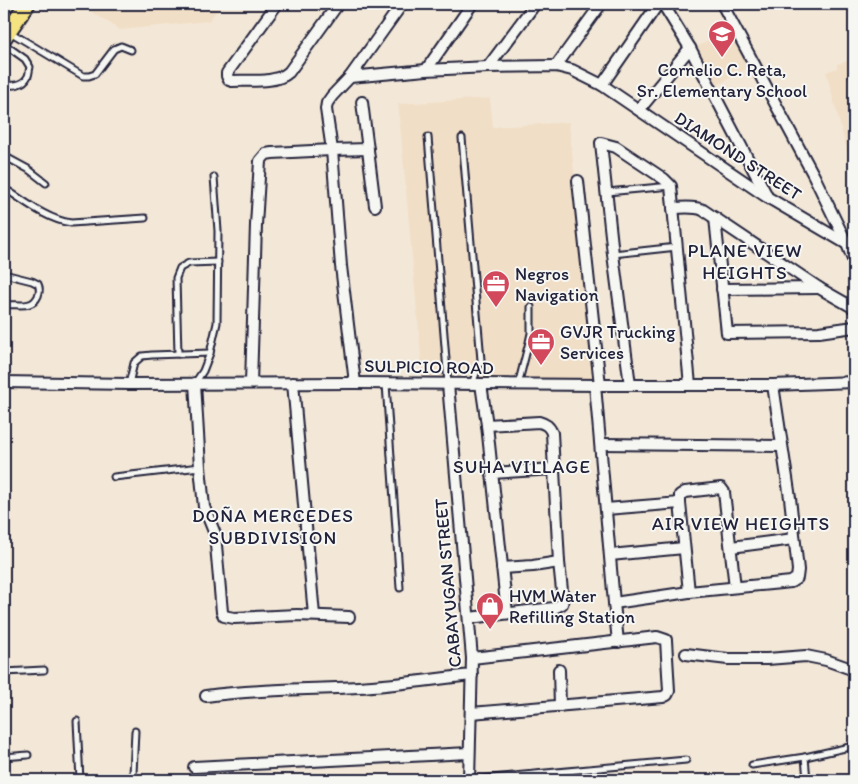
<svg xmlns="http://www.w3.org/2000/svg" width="858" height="784" viewBox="0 0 858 784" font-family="Itim,sans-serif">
  <rect width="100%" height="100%" fill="#f3e8d8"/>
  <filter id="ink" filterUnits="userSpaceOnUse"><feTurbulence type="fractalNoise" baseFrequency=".02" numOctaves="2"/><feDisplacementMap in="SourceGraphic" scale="10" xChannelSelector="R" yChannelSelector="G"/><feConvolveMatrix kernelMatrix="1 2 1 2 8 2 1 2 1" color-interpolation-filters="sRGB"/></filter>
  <g filter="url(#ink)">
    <g fill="#f1dec6">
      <polygon points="79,4 222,4 209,21 120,30"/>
      <polygon points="729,29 750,67 714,87 693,49"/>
      <polygon points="854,59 854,178 826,72 837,68 837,64"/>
      <polygon points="490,98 493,127 569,122 595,379 423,378 398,104"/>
    </g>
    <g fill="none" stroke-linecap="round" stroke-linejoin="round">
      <g stroke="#22223b" stroke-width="9">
        <g id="service">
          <polyline points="10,32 83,76 89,76 95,74 114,49 121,46 131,50"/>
          <path d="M4,44L25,59L30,67C29,70 29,74 28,76C24,85 12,87 4,84"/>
          <polyline points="853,75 854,76"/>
          <polyline points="428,137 448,384"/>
          <polyline points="462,138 481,360 472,384"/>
          <polyline points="4,156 28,169 46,183"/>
          <path d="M4,188C23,200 47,220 71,223L145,218"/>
          <polyline points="607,192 671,186"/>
          <polyline points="613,254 677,247"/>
          <path d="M4,274L32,281L38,284C40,288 40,291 38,296C32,310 16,303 4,305"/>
          <polyline points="178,354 176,278 180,268 189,263 218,262"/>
          <polyline points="195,383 203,371 210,353 217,323 218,231 214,177"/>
          <polyline points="129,384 134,363 142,356 152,355 210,353"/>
          <polyline points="386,384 400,588"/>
          <polyline points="518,385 529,342 531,333 531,307"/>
          <polyline points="114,477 200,467"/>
          <polyline points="4,672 44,670"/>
          <polyline points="77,721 80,780"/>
          <polyline points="4,757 28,755"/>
          <polyline points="752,765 805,757"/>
          <polyline points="129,780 133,774 135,731"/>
          <polyline points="469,780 686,760"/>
          <polyline points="807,780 805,757 854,746"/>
        </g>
      </g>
      <g stroke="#22223b" stroke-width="14">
        <g id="minor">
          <path d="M277,4L227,73V76L229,80L232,81C249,80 276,84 289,72L338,4"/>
          <polyline points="663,4 690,48 766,194"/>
          <polyline points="722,4 814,176 847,244 854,262"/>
          <polyline points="556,66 601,4"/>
          <polyline points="488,67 535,4"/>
          <polyline points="426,70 472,4"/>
          <polyline points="350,77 426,70 488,67 556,66 572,70 602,85 767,197 847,244"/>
          <polyline points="602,85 658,4"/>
          <polyline points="362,102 375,206"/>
          <polyline points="639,110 690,48"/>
          <polyline points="578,181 600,385"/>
          <path d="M673,208C683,208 694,206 703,210L819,288L854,308"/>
          <polyline points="715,218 727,333 819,332 854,327"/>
          <polyline points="722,289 819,288"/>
          <polyline points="4,382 129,384 355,383 600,385 773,385 854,382"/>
          <polyline points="195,383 200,467 204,507 215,534 222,612 224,616 234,618 297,615 349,617"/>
          <polyline points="251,383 256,225 260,161 266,154 272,153 332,150 368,149"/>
          <polyline points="293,383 314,615"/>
          <polyline points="355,383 341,266 332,150 326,109 327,103 332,96 350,77 402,4"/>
          <polyline points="448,384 472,658 469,780"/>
          <polyline points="481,384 487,425 507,613"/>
          <polyline points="595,385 614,603 618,642"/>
          <polyline points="630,385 613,254 601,143 616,147 664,179 671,186 690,385"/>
          <polyline points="601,444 782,446"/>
          <polyline points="492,473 554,469"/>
          <polyline points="606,509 680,503"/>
          <polyline points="731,547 794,539"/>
          <polyline points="610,555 684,548"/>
          <polyline points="502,568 533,566 559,562"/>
          <polyline points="689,592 680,503 680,495 685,492 721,488 724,492 735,587"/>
          <polyline points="614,603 689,592 791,582 797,578 798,570 790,498 773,385"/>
          <path d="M469,618L554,608L562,604L563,600L559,562L552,433C549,426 546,424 539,422L487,425"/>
          <polyline points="686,654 728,659 767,659 806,656 826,660 854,670"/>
          <polyline points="559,670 560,706"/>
          <path d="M206,696C256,689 307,690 358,687C396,685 434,679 472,675"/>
          <polyline points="471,713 663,697 667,695 669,691 666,640 657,637 472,658"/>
          <polyline points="194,767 469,753"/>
        </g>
      </g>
      <g stroke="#22223b" stroke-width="19">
        <polyline id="primary" points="4,37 27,4"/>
      </g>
      <use href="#service" stroke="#f6f6f2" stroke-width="5"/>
      <use href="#minor" stroke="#f6f6f2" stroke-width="10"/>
      <use href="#primary" stroke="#f5e382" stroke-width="15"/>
    </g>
  </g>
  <defs>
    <g id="school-pin" transform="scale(1.4375)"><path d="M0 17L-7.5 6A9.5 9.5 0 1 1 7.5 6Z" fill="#d1495b" stroke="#f6f6f2"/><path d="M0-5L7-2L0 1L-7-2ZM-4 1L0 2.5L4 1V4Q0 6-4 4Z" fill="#fff"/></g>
    <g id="office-pin" transform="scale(1.4375)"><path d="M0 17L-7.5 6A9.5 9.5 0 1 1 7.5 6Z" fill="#d1495b" stroke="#f6f6f2"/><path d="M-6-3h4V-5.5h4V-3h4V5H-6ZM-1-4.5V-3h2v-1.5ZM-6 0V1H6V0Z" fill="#fff"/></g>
    <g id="shop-pin" transform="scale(1.4375)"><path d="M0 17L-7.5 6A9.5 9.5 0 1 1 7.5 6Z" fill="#d1495b" stroke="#f6f6f2"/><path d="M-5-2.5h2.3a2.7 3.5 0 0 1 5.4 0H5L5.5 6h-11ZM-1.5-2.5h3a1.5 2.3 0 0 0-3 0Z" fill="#fff"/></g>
  </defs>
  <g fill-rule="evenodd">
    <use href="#school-pin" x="722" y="34"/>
    <use href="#office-pin" x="496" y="284"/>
    <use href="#office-pin" x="541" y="342"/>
    <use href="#shop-pin" x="490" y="606"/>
  </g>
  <g text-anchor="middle" stroke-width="4" stroke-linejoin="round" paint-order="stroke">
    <g font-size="18" fill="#22223b" stroke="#f6f6f2" text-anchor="start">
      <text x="722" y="76" text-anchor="middle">Cornelio C. Reta,<tspan x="722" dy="21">Sr. Elementary School</tspan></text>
      <text x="515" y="280">Negros<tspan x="515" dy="21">Navigation</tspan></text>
      <text x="560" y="338">GVJR Trucking<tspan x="560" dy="21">Services</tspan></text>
      <text x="509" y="602">HVM Water<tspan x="509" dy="21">Refilling Station</tspan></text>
    </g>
    <g font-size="18" fill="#22223b" stroke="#f6f6f2">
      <text transform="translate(738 156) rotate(33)" y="6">DIAMOND STREET</text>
      <text transform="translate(429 367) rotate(1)" y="6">SULPICIO ROAD</text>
      <text transform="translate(448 583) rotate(-95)" y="6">CABAYUGAN STREET</text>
    </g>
    <g font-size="19" letter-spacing="1" fill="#22223b" stroke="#f6f6f2">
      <text x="745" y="257">PLANE VIEW<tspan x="745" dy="22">HEIGHTS</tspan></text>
      <text x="522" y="473">SUHA VILLAGE</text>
      <text x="273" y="522">DOÑA MERCEDES<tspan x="273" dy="22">SUBDIVISION</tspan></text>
      <text x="741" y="530">AIR VIEW HEIGHTS</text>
    </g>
  </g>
  <rect width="858" height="784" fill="none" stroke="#f6f6f2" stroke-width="20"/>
  <rect x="10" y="10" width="838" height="764" fill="none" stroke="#22223b" stroke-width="2" filter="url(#ink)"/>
</svg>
